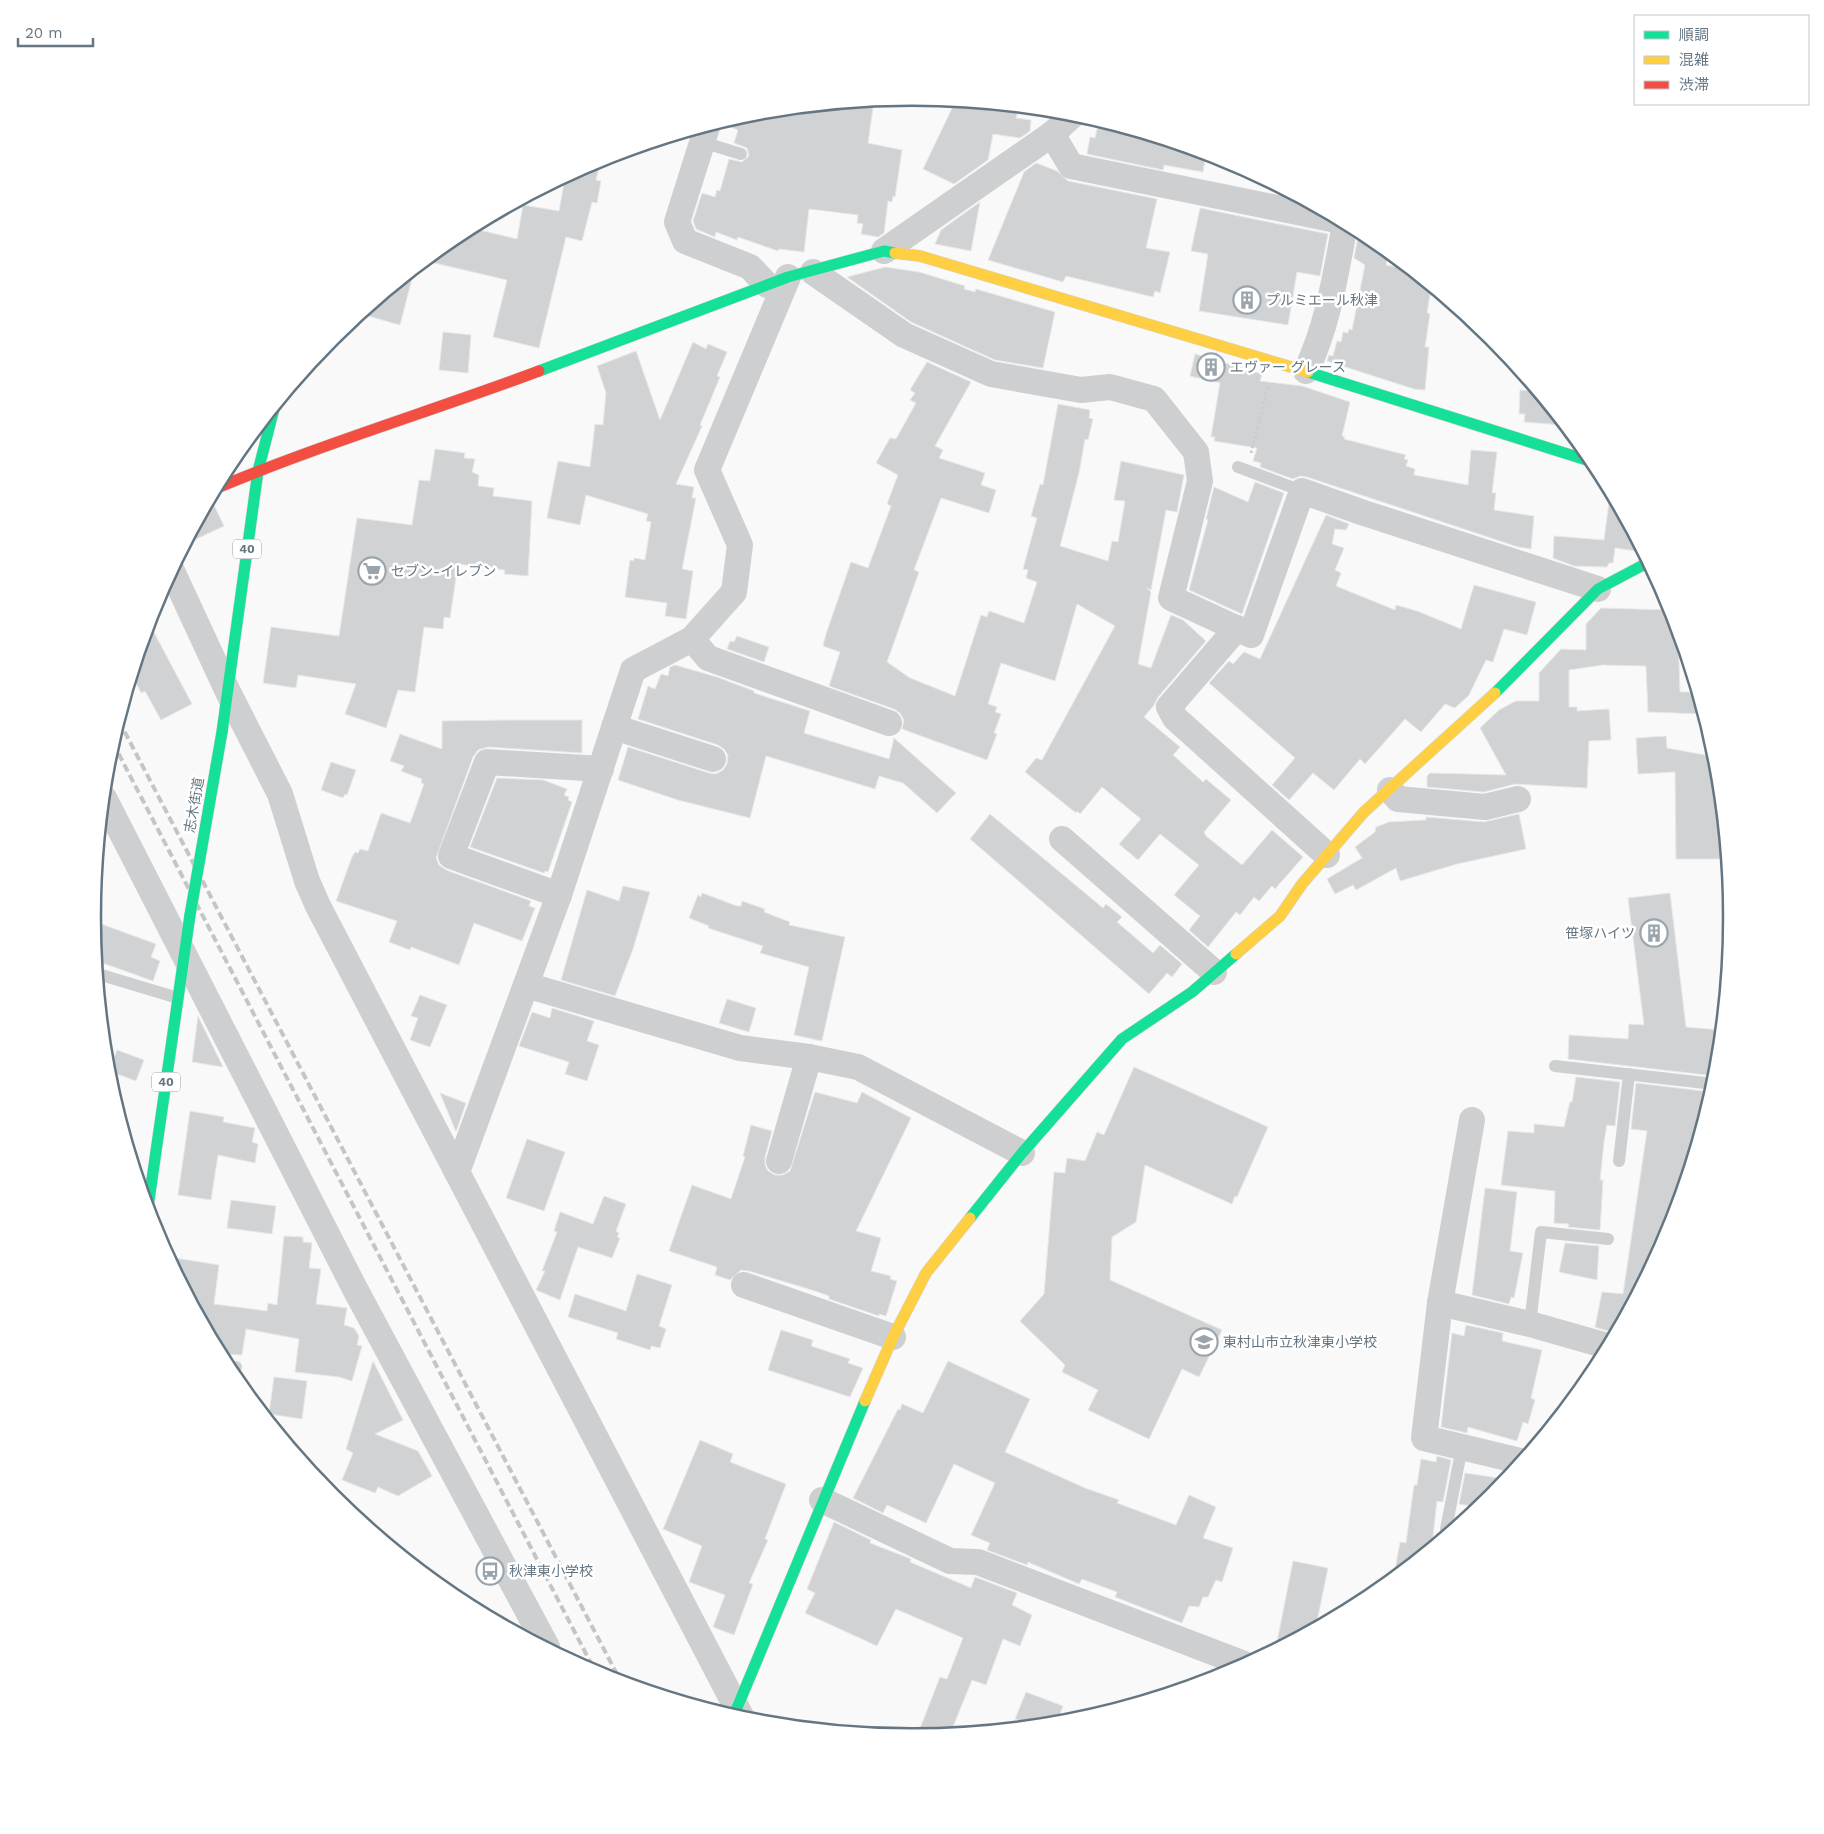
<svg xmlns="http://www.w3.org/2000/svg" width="1824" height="1834" viewBox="0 0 1824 1834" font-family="'Work Sans','Noto Sans JP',sans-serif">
  <rect width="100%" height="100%" fill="#f9f9f9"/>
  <g fill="#d0d2d3" stroke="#e8e8e8">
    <polygon points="874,101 868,143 902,150 895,197 893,196 892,202 888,201 884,233 878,237 861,234 863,224 857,223 858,215 809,209 804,252 779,249 778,251 738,237 737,240 716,232 715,237 696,229 693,221 702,193 715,197 717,190 720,191 729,159 742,162 749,156 747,148 734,143 738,130 721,123 752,113"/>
    <polygon points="955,102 1019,108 1016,118 1031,120 1030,131 1020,138 993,134 988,160 954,184 923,169"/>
    <polygon points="1099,121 1206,154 1203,172 1164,165 1163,170 1087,154 1090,137 1095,138"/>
    <polygon points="601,159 596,180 601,181 597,203 592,202 582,241 566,237 539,348 493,337 507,280 426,261 457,235 471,228 517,239 523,205 559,211 565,178"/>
    <polygon points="1036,163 1057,171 1068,181 1157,199 1146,248 1170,252 1160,293 1155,291 1153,297 1066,276 1063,282 988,260 1024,172"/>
    <polygon points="1271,184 1293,196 1270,191"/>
    <polygon points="980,202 971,251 935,244 941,230"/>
    <polygon points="1200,208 1328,234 1320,276 1297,272 1288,325 1199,311 1208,254 1191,251"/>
    <polygon points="1359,231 1388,253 1386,265 1408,269 1431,288 1427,313 1430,314 1425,347 1429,347 1425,390 1414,389 1327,361 1329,355 1333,356 1337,341 1341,342 1343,332 1348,333 1349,329 1352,330 1365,265 1354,258"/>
    <polygon points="885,267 919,272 965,286 964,289 975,292 976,289 1055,312 1043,368 995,360 911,322 847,277"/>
    <polygon points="414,271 400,325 361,314"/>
    <polygon points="443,332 471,335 468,373 439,370"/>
    <polygon points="693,342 706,349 708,344 727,352 717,376 720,377 700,425 702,426 676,484 694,487 692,498 696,498 682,569 693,571 686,619 665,616 667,603 625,597 630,560 634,561 634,558 645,560 651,522 646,521 648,514 586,495 580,525 547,518 558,461 590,467 595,424 603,425 606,393 597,366 636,351 660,420"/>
    <polygon points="1195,354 1262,374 1260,381 1302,386 1350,402 1342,436 1345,437 1344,439 1406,455 1404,459 1408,460 1406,466 1415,469 1414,475 1468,485 1471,450 1497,452 1492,493 1496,493 1494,510 1534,516 1531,549 1518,547 1307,477 1300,476 1293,479 1260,467 1261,463 1253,461 1257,448 1214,441 1215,437 1211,437 1220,383 1190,376"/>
    <polygon points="927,362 971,382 935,446 943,450 939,458 985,473 981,485 996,490 989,513 941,498 914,570 919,572 887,662 910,678 955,696 981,615 987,617 989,611 1024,623 1037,582 1026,578 1028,570 1023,569 1037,518 1031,516 1040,484 1043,485 1058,404 1090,410 1089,418 1093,419 1088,440 1085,439 1079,473 1060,546 1108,561 1112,541 1118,542 1125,501 1114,500 1121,461 1184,475 1177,512 1166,510 1151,590 1147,588 1151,592 1138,664 1151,668 1171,615 1183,620 1206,641 1158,697 1154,705 1144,717 1180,747 1173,755 1203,782 1206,779 1231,800 1204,832 1206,836 1242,865 1272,830 1303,857 1275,889 1272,886 1259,901 1254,897 1240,915 1236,912 1208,947 1189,930 1200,916 1174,895 1199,865 1160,834 1138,860 1119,844 1141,819 1102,787 1080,814 1077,811 1076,813 1025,772 1036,758 1042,760 1115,626 1077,604 1055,681 1001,663 988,704 997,707 995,712 1001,714 994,733 997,734 987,760 902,729 904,720 900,713 894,709 829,686 840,652 823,646 826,634 851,562 868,568 891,506 887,504 898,475 876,463 890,438 896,439 916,403 910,400 915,393 910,390"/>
    <polygon points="1520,390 1536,391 1563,425 1524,422 1525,414 1519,414"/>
    <polygon points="435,449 465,453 464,458 475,459 472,472 479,475 478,486 494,488 493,496 532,501 528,576 504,574 505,570 458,564 450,618 444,617 443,629 424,627 415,692 398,690 386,728 345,714 356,684 298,675 296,688 263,683 271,627 339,636 357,518 412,525 419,480 430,481"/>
    <polygon points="1255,482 1284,493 1242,614 1189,590 1208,520 1206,519 1214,487 1248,502"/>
    <polygon points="1610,494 1640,549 1636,551 1615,548 1613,563 1609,563 1607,567 1574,566 1553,558 1554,536 1604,540"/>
    <polygon points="209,501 213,503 224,526 186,544"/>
    <polygon points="1326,515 1349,524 1346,530 1335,529 1332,544 1344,548 1335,570 1341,573 1336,586 1395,610 1396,605 1417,611 1461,629 1474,585 1536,602 1527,635 1504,629 1493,662 1486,660 1469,695 1455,708 1445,704 1421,732 1405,719 1365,764 1360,759 1334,790 1313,773 1289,800 1272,785 1295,758 1209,683 1229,661 1233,664 1244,652 1260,659"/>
    <polygon points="1601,608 1671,610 1678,631 1680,692 1696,692 1703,714 1648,712 1646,666 1603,665 1569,670 1569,707 1577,707 1577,711 1609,709 1611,740 1589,741 1587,788 1515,784 1484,792 1427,787 1427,776 1430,773 1506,775 1480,728 1499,710 1516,701 1539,701 1539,673 1561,649 1586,650 1586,624"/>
    <polygon points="149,623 192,704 161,720 145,691 141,693 133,676"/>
    <polygon points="737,636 769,647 764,662 727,649 730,641 734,642"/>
    <polygon points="675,665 717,677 754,691 754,693 810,711 804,733 889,759 894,738 956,793 937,813 903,783 879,776 875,789 766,756 750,818 678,800 618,780 628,747 709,773 716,774 723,770 727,764 728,755 724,749 718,745 638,719 648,686 655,689 661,674 668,676 670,667"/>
    <polygon points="509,720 582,720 582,753 488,747 478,750 473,757 436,858 439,865 446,870 531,901 529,906 535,908 522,941 474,923 459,965 411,947 410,950 389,942 397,921 336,901 352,857 355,852 358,853 360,849 368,851 381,813 410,823 412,818 424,784 421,783 422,779 401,771 404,766 390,761 400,734 442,749 442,721"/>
    <polygon points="1666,736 1667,748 1716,757 1726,859 1676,859 1675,772 1638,774 1636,738"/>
    <polygon points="331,762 356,770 347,795 345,794 343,798 321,790"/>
    <polygon points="497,778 543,780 567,789 564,795 569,797 568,800 572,802 548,872 545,871 544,873 470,847"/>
    <polygon points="990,814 1103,908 1106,904 1122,917 1117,922 1153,953 1160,945 1182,964 1172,977 1167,973 1149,994 970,839"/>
    <polygon points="1519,814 1526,849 1457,864 1400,881 1396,868 1356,890 1353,885 1335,894 1327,879 1362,858 1355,847 1375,832 1376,827 1389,822 1426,820 1426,817 1484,822"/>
    <polygon points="623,886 650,892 633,949 615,996 561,980 587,890 619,901"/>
    <polygon points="702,893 737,906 741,906 742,901 765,909 764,912 790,922 789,925 845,937 822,1041 794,1035 809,967 760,953 763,946 708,928 709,926 689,918 698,895 701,897"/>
    <polygon points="1670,893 1686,1027 1720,1030 1715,1076 1568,1059 1569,1035 1628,1039 1629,1024 1644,1025 1628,898"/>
    <polygon points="93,921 156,944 151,957 160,961 153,981 97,961"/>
    <polygon points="420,995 447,1005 430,1047 410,1040 418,1018 411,1016"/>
    <polygon points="727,999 756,1008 749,1032 719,1023"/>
    <polygon points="552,1008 594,1021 587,1041 599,1045 587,1081 565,1074 569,1062 519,1046 532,1012 550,1018"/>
    <polygon points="198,1016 223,1067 192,1062"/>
    <polygon points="117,1050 144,1060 136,1081 109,1071"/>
    <polygon points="1134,1067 1268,1127 1237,1197 1235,1196 1232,1204 1145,1165 1136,1222 1112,1237 1110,1280 1222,1330 1199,1377 1182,1369 1149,1439 1088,1410 1098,1390 1062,1372 1065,1365 1020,1321 1044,1294 1054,1172 1065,1173 1067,1158 1085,1161 1097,1132 1104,1135"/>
    <polygon points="1576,1077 1620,1082 1615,1126 1607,1125 1604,1142 1600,1180 1603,1180 1600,1230 1568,1227 1569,1224 1554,1223 1555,1191 1501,1185 1508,1131 1534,1133 1534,1124 1564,1127 1570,1102 1572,1102"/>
    <polygon points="1636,1083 1711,1092 1669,1231 1614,1333 1595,1327 1602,1292 1623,1294 1647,1131 1631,1129"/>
    <polygon points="815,1092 857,1103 862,1092 911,1118 856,1231 881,1238 871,1271 891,1276 890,1279 897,1281 886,1316 879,1314 879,1316 829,1299 829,1296 815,1291 749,1271 741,1270 730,1280 715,1275 717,1267 669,1251 692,1185 731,1199 745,1157 743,1156 751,1125 772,1131 765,1157 765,1165 768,1171 775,1175 783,1175 790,1171"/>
    <polygon points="440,1093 466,1103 456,1132"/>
    <polygon points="190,1111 224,1117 223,1122 255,1128 252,1142 258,1144 255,1163 218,1155 211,1200 178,1195"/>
    <polygon points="527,1139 565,1152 544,1211 506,1198"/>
    <polygon points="1485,1188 1517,1192 1510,1251 1523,1253 1514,1298 1511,1297 1509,1304 1472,1295"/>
    <polygon points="604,1196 626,1204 616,1231 619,1233 617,1237 620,1238 612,1258 578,1247 560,1300 536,1290 545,1271 542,1271 557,1232 554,1231 560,1212 593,1224"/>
    <polygon points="231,1200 276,1206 272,1234 227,1228"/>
    <polygon points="284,1236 303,1237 303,1242 312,1243 309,1268 321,1269 316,1304 347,1308 344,1325 354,1328 359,1336 357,1345 362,1346 352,1381 339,1377 295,1372 299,1339 246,1329 242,1355 221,1354 169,1257 219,1265 214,1304 267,1311 268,1303 277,1305"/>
    <polygon points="1565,1243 1599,1246 1597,1280 1559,1272"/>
    <polygon points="637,1274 672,1285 659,1326 666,1329 660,1348 651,1346 650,1350 616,1339 618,1333 568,1317 575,1294 626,1311"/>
    <polygon points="1466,1325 1503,1333 1502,1341 1542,1350 1531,1398 1535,1400 1528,1424 1523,1422 1517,1441 1468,1427 1467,1433 1441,1427 1452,1333 1464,1336"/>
    <polygon points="781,1330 813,1340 811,1346 850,1359 848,1363 863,1368 850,1397 768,1370"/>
    <polygon points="373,1361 403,1420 375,1434 418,1451 432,1476 398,1496 378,1487 375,1493 342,1480 353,1453 346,1449"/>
    <polygon points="948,1361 1030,1399 1005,1452 1085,1488 1119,1500 1117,1503 1176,1525 1189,1495 1216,1507 1203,1538 1233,1548 1222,1582 1216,1580 1208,1597 1203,1597 1199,1607 1189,1606 1182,1623 1115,1597 1117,1592 1082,1579 1079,1584 1028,1562 1027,1565 987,1550 990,1543 971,1535 995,1483 954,1464 926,1523 887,1505 883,1513 853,1498 898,1409 900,1410 902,1404 923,1413"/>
    <polygon points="274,1377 307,1381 302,1419 269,1414"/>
    <polygon points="700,1440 733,1454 730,1462 786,1484 765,1539 768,1540 749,1583 753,1584 734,1635 713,1627 725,1595 689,1582 702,1546 663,1529"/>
    <polygon points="1437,1456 1451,1460 1443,1502 1437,1501 1432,1545 1394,1576 1400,1542 1406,1543 1414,1485 1417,1485 1421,1459 1436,1462"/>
    <polygon points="1465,1473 1505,1479 1491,1497 1478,1507 1459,1504"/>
    <polygon points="834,1522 871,1540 870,1543 911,1559 910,1562 971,1588 975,1577 1017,1593 1012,1605 1032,1615 1020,1646 1003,1639 986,1685 972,1680 952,1729 946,1727 943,1733 917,1736 940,1677 947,1679 963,1638 896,1609 877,1646 805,1613 815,1593 807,1589"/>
    <polygon points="1293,1561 1328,1568 1316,1626 1276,1647"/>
    <polygon points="1026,1692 1063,1706 1057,1722 1031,1725 1015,1719"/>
  </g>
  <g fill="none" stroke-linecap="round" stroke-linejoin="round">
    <g stroke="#d5d6d7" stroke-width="12">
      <g id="fast">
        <polyline points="539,371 788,277 884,251 895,253"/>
        <polyline points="1308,372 1593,462"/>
        <polyline points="1495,693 1598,589 1647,563"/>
        <polyline points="222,732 258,471 274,409"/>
        <polyline points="148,1207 190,915"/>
        <polyline points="970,1218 1022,1153 1122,1039 1192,992 1236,954"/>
        <polyline points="734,1715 865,1401"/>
      </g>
    </g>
    <g stroke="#d5d6d7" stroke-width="12">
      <g id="slow">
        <polyline points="895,253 920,256 1308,372"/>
        <polyline points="1236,954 1280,916 1302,884 1364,812 1495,693"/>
        <polyline points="865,1401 893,1337 926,1273 970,1218"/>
      </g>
    </g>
    <g stroke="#d5d6d7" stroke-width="12">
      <path id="jam" d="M217,488C322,444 432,411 539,371"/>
    </g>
    <polyline stroke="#cbcccd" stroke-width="3" stroke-dasharray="2.5 2.5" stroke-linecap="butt" points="1251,453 1268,386"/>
    <g stroke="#cecfd0" stroke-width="12">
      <polyline points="702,142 741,154"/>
      <polyline points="1238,467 1302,491"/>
      <polyline points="98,974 178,998"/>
      <polyline points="1555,1066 1714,1084"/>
      <polyline points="1619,1161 1629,1074"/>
      <polyline points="1530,1324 1541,1232 1608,1239"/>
      <polyline points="228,1367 236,1367"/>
      <polyline points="1446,1529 1462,1447"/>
    </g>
    <g stroke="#cecfd0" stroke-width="26">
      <polyline points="707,127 677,222 685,241 750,267 767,285"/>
      <polyline points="1052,134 1071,166 1341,221"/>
      <polyline points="884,251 1052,134 1074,114"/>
      <polyline points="813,272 904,335 991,374 1081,390 1110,387 1154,399 1196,452 1200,481 1171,598 1251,635 1302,491 1361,512 1598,589"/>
      <path d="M1306,371C1328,325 1336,273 1345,224"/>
      <polyline points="172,571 228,692 280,794 307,881 318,906 742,1718"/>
      <polyline points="1237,628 1169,707 1175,718 1327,855"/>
      <polyline points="692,639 708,658 889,723"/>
      <polyline points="614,727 713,759"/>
      <polyline points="1390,790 1398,799 1485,807 1518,799"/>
      <polyline points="104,798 354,1287 547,1647"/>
      <polyline points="1062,839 1214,972"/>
      <polyline points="559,895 451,856 487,762 601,769"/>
      <polyline points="526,985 740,1048 809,1057 858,1067 1022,1153"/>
      <polyline points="1472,1120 1440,1303 1424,1438 1520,1461"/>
      <polyline points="779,1161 809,1057"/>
      <polyline points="457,1172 559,895 633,670 692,639 734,592 740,545 707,470 788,277"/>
      <polyline points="744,1285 893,1337"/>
      <polyline points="1440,1303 1530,1324 1607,1346"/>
      <polyline points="822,1500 950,1561 978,1562 1244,1664"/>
    </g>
    <use href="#fast" stroke="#16e098" stroke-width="11"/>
    <use href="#slow" stroke="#ffcf43" stroke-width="11"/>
    <use href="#jam" stroke="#f24e42" stroke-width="11"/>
    <g stroke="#c3c5c6" stroke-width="4" stroke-dasharray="8 4" stroke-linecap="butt">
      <polyline points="119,721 620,1680"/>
      <polyline points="113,743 596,1673"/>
    </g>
    <g stroke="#d5d6d7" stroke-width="12" stroke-linecap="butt">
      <polyline id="fast-bridge" points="190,915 222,732"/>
    </g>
    <use href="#fast-bridge" stroke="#16e098" stroke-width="11"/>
  </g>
  <defs>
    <g id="building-ring" transform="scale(1.4375)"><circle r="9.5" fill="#fff" stroke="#99a4ac" stroke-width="1.5"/><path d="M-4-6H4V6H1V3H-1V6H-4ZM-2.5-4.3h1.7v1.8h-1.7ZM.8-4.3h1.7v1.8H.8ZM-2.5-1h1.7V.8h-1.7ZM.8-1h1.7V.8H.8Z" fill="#99a4ac"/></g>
    <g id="supermarket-ring" transform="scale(1.4375)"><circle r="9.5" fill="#fff" stroke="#99a4ac" stroke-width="1.5"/><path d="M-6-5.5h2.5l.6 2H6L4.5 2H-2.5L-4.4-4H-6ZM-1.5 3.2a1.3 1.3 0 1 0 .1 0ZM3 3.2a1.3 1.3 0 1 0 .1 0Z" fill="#99a4ac"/></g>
    <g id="school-ring" transform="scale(1.4375)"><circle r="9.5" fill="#fff" stroke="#99a4ac" stroke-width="1.5"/><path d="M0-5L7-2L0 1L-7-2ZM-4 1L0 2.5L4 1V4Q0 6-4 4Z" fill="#99a4ac"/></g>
    <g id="bus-ring" transform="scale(1.4375)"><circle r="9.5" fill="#fff" stroke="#99a4ac" stroke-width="1.5"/><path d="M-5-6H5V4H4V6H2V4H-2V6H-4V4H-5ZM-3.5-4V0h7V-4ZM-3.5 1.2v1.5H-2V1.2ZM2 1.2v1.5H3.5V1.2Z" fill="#99a4ac"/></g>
  </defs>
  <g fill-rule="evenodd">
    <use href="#building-ring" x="1247" y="300"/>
    <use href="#building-ring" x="1211" y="367"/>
    <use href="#supermarket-ring" x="372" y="571"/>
    <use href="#building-ring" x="1654" y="933"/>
    <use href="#school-ring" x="1204" y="1342"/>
    <use href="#bus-ring" x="490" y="1571"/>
  </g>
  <g text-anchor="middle" stroke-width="5" stroke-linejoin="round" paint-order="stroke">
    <g fill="#fff" stroke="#939fa8" stroke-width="1">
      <rect x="233" y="539.5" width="28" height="19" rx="4"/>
      <rect x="152" y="1072.5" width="28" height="19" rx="4"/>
    </g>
    <g font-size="12" font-weight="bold" fill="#657683">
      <text x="247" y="553">40</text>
      <text x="166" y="1086">40</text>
    </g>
    <g font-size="14" fill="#657683" stroke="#fff" text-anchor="start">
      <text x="1266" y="305">プルミエール秋津</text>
      <text x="1230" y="372">エヴァー グレース</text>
      <text x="391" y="576">セブン-イレブン</text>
      <text x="1635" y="938" text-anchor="end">笹塚ハイツ</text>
      <text x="1223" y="1347">東村山市立秋津東小学校</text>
      <text x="509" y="1576">秋津東小学校</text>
    </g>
    <g font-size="14" fill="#657683" stroke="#fff">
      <text transform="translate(194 805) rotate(-80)" y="5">志木街道</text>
    </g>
  </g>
  <path d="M0 0H1824V1834H0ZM101 917a811 811 0 1 1 1622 0a811 811 0 1 1-1622 0Z" fill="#fff" fill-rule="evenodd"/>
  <path fill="none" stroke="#657683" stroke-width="2.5" d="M101 917a811 811 0 1 1 1622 0a811 811 0 1 1-1622 0Z"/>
  <rect x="1634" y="15" width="175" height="90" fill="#ffffff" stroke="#c1c8cd"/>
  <rect x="1644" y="31" width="25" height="8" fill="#16e098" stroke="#c1c8cd"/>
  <text x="1679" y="40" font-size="15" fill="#657683">順調</text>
  <rect x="1644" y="56" width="25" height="8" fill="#ffcf43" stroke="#c1c8cd"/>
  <text x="1679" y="65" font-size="15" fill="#657683">混雑</text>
  <rect x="1644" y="81" width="25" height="8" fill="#f24e42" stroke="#c1c8cd"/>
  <text x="1679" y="90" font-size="15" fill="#657683">渋滞</text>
  <path d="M18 38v8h75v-8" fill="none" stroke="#657683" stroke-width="2.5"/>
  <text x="25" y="38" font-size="15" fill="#657683" stroke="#ffffff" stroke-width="4" paint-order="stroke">20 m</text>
</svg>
